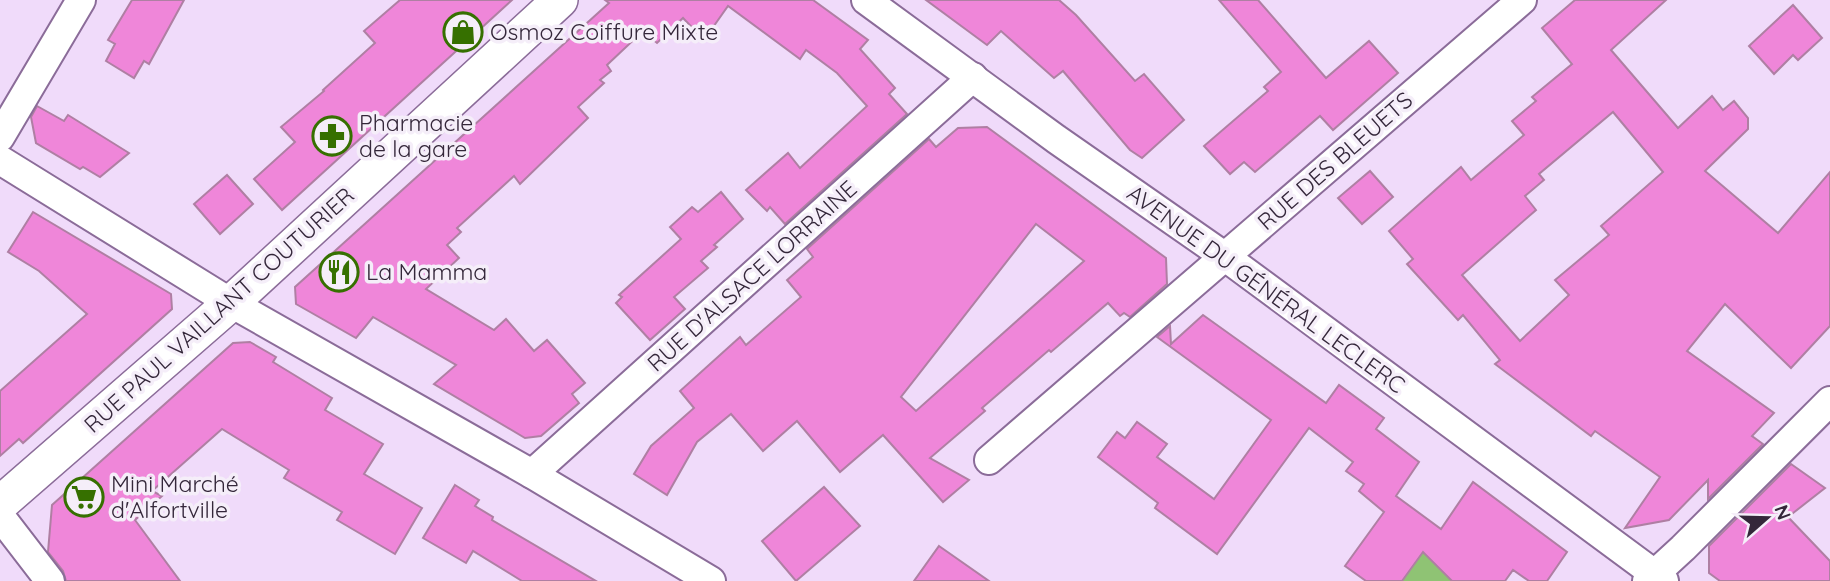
<svg xmlns="http://www.w3.org/2000/svg" width="1830" height="581" viewBox="0 0 1830 581" font-family="Quicksand,sans-serif">
  <rect width="100%" height="100%" fill="#f0dbfa"/>
  <polygon fill="#8fc374" points="1423,552 1452,581 1402,581"/>
  <g fill="#ef86d9" stroke="#af7fa3" stroke-width="2" fill-rule="evenodd">
    <polygon points="132,0 184,0 149,64 144,61 134,78 106,61 115,44 108,40"/>
    <polygon points="400,0 512,0 282,210 254,179 295,142 281,127 324,91 323,90 375,43 364,31"/>
    <polygon points="605,0 813,0 868,40 860,49 895,88 889,94 907,114 785,224 770,207 767,211 746,190 788,153 800,168 867,106 837,73 806,50 800,59 728,6 704,40 683,18 657,43 643,31 607,65 611,71 600,80 604,83 578,107 588,118 520,184 514,176 457,228 461,232 447,245 459,258 426,289 494,330 506,319 534,351 547,340 585,383 572,394 579,403 541,436 525,438 434,384 456,365 373,317 356,338 296,304 295,287 577,32 609,3"/>
    <polygon points="926,0 1059,0 1076,15 1135,81 1144,74 1184,120 1142,158 1130,150 1063,71 1054,78 1001,31 987,45"/>
    <polygon points="1219,0 1258,0 1326,78 1369,41 1398,73 1333,130 1320,116 1255,172 1244,162 1230,174 1204,146 1268,91 1264,87 1281,72"/>
    <path d="M1575,0H1666L1611,50L1678,128L1712,96L1723,110L1734,101L1748,118V129L1705,171L1778,233L1830,172V326L1791,368L1725,304L1687,351L1774,413L1752,436L1763,444L1708,499V480L1669,520L1625,528L1660,477L1595,431L1591,436L1495,364L1500,360L1463,315L1458,320L1407,264L1413,259L1389,231L1461,167L1471,180L1524,135L1512,121L1536,101L1532,97L1572,64L1542,28ZM1613,112L1663,172L1601,226L1609,235L1555,280L1569,295L1520,341L1462,275L1536,210L1525,196L1544,180L1539,174Z"/>
    <polygon points="1793,5 1822,38 1798,60 1793,55 1774,74 1749,46"/>
    <polygon points="37,106 64,121 68,115 129,153 100,177 83,167 80,169 36,143 31,117"/>
    <path d="M987,127L1166,258L1167,284L1130,317L1124,313L1120,316L1108,303L1051,352L1049,350L982,408L985,411L930,458L969,480L943,502L883,435L840,472L797,421L763,451L731,414L697,442L667,495L634,474L651,446L694,408L680,391L740,337L746,345L801,297L787,280L813,257L807,249L929,139L936,147L958,128ZM1036,224L1084,261L916,411L901,397Z"/>
    <polygon points="1370,171 1393,197 1362,224 1338,198"/>
    <polygon points="227,175 253,204 220,234 194,204"/>
    <polygon points="721,192 743,219 714,245 717,247 701,261 708,268 674,297 685,309 650,340 616,303 622,297 619,295 681,239 670,227 692,207 698,212"/>
    <polygon points="33,212 171,294 172,309 23,443 19,439 0,456 0,391 87,314 39,271 8,252"/>
    <polygon points="1203,315 1326,403 1339,385 1384,418 1376,429 1419,462 1396,496 1441,529 1473,482 1567,552 1547,581 1529,581 1513,570 1505,581 1452,581 1423,552 1402,581 1366,581 1345,566 1384,512 1359,491 1364,484 1346,471 1353,462 1309,428 1217,554 1155,508 1158,503 1098,457 1117,432 1125,438 1137,422 1167,444 1157,457 1214,499 1271,420 1157,337 1170,326 1171,344"/>
    <polygon points="250,342 276,357 273,362 332,398 325,410 383,444 364,474 422,508 395,554 337,520 342,512 284,478 289,470 222,429 152,491 162,496 135,520 180,581 66,581 63,571 48,552 52,505 233,343"/>
    <polygon points="1791,464 1825,488 1788,517 1830,561 1830,581 1720,581 1709,573 1709,546"/>
    <polygon points="455,485 479,500 475,506 493,517 492,520 596,581 522,581 473,551 466,563 423,538"/>
    <polygon points="824,487 860,526 796,581 762,541"/>
    <polygon points="939,546 989,581 914,581"/>
  </g>
  <g fill="none" stroke-linecap="round" stroke-linejoin="round">
    <g stroke="#8b6c99" stroke-width="32">
      <g id="minor">
        <polyline points="866,0 1056,139 1224,256 1664,581"/>
        <polyline points="0,137 81,0"/>
        <polyline points="0,160 231,303 532,474 711,581"/>
        <polyline points="989,460 1522,0"/>
        <polyline points="532,474 973,77"/>
        <polyline points="0,516 50,581"/>
        <polyline points="1647,581 1683,548 1830,401"/>
      </g>
    </g>
    <g stroke="#8b6c99" stroke-width="38">
      <polyline id="tertiary" points="0,504 231,303 560,0"/>
    </g>
    <use href="#minor" stroke="#fff" stroke-width="28"/>
    <use href="#tertiary" stroke="#fff" stroke-width="35"/>
  </g>
  <defs>
    <g id="shop-ring" transform="scale(2.0125)"><circle r="9.5" fill="#f5eef9" stroke="#367000" stroke-width="1.5"/><path d="M-5-2.5h2.3a2.7 3.5 0 0 1 5.4 0H5L5.5 6h-11ZM-1.5-2.5h3a1.5 2.3 0 0 0-3 0Z" fill="#367000"/></g>
    <g id="pharmacy-ring" transform="scale(2.0125)"><circle r="9.5" fill="#f5eef9" stroke="#367000" stroke-width="1.5"/><path d="M-2-6h4v4h4v4h-4v4h-4v-4h-4v-4h4Z" fill="#367000"/></g>
    <g id="restaurant-ring" transform="scale(2.0125)"><circle r="9.5" fill="#f5eef9" stroke="#367000" stroke-width="1.5"/><path d="M-5-6h1v4h1v-4h1v4h1v-4h1v5L-1.5 .5V6h-2V.5L-5-1ZM5-6V6H3V1.5H1.5Q1.5-4 5-6Z" fill="#367000"/></g>
    <g id="supermarket-ring" transform="scale(2.0125)"><circle r="9.5" fill="#f5eef9" stroke="#367000" stroke-width="1.5"/><path d="M-6-5.5h2.5l.6 2H6L4.5 2H-2.5L-4.4-4H-6ZM-1.5 3.2a1.3 1.3 0 1 0 .1 0ZM3 3.2a1.3 1.3 0 1 0 .1 0Z" fill="#367000"/></g>
  </defs>
  <g fill-rule="evenodd">
    <use href="#shop-ring" x="463" y="32"/>
    <use href="#pharmacy-ring" x="332" y="136"/>
    <use href="#restaurant-ring" x="339" y="272"/>
    <use href="#supermarket-ring" x="84" y="497"/>
  </g>
  <g text-anchor="middle" stroke-width="7" stroke-linejoin="round" paint-order="stroke">
    <g font-size="23" fill="#34273a" stroke="#f5eef9" text-anchor="start">
      <text x="490" y="40">Osmoz Coiffure Mixte</text>
      <text x="359" y="131">Pharmacie<tspan x="359" dy="26">de la gare</tspan></text>
      <text x="366" y="280">La Mamma</text>
      <text x="111" y="492">Mini Marché<tspan x="111" dy="26">d'Alfortville</tspan></text>
    </g>
    <g font-size="23" fill="#34273a" stroke="#f5eef9">
      <text transform="translate(1335 161) rotate(-41)" y="8">RUE DES BLEUETS</text>
      <text transform="translate(752 276) rotate(-42)" y="8">RUE D'ALSACE LORRAINE</text>
      <text transform="translate(1266 289) rotate(36)" y="8">AVENUE DU GÉNÉRAL LECLERC</text>
      <text transform="translate(219 310) rotate(-42)" y="8">RUE PAUL VAILLANT COUTURIER</text>
    </g>
  </g>
  <g transform="translate(1767 518) rotate(70)" stroke="#f5eef9" stroke-width="5" paint-order="stroke">
  <path d="M0-5L12 26L0 18L-12 26Z" fill="#34273a"/>
  <text y="-10" font-size="19" font-weight="bold" text-anchor="middle" fill="#34273a">N</text>
  </g>
</svg>
